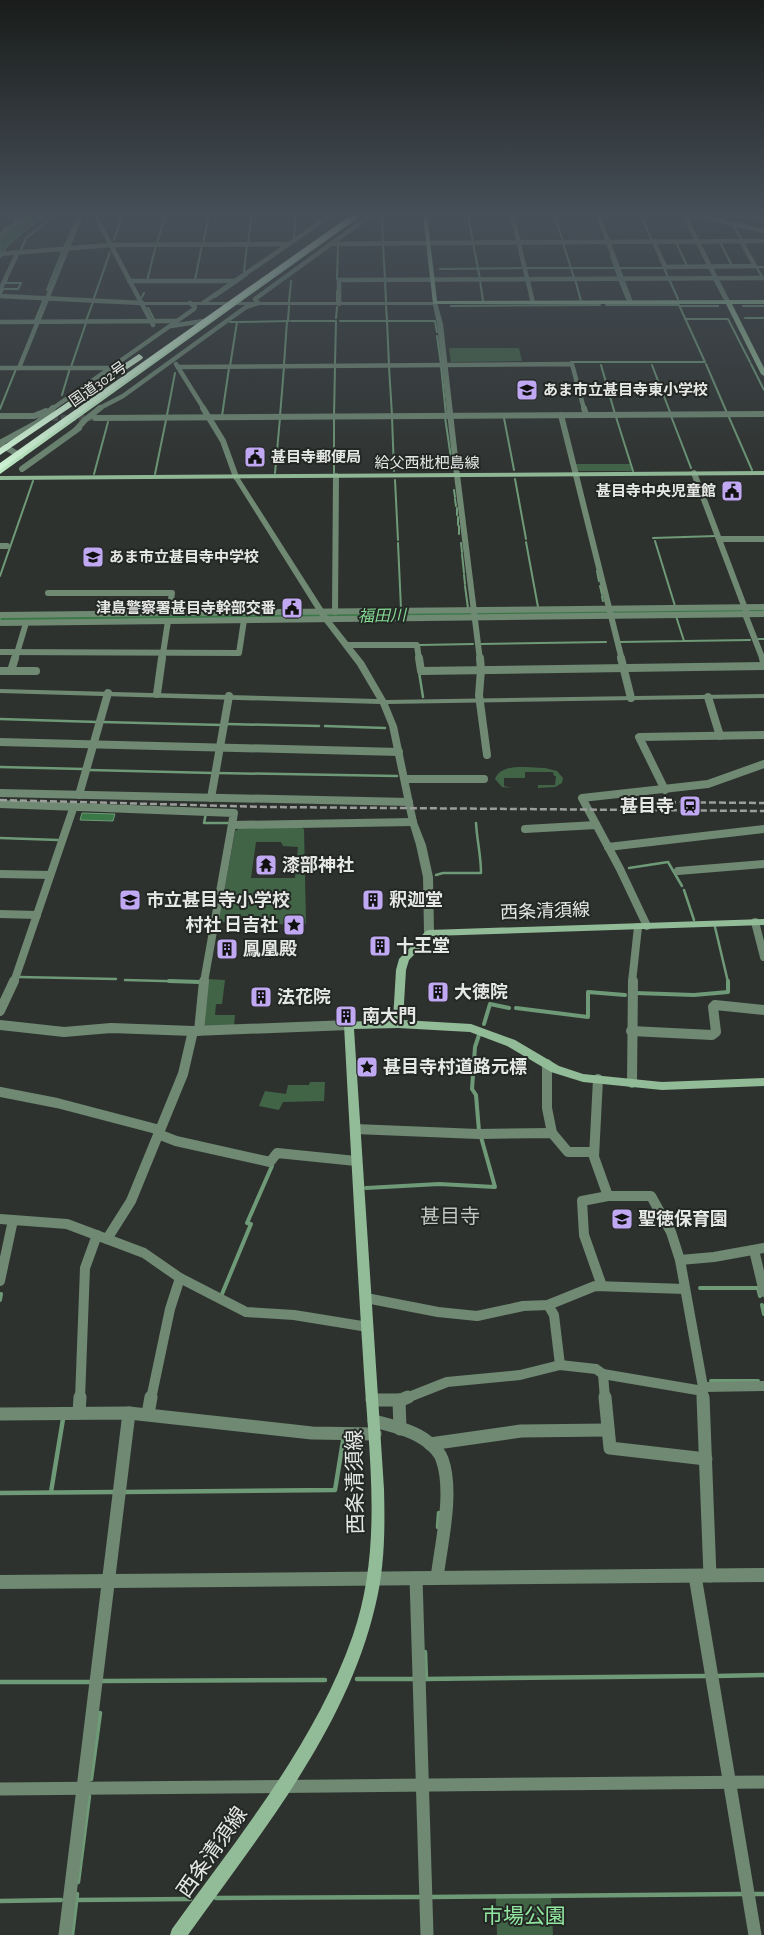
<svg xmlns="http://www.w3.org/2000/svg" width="764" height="1935" viewBox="0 0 764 1935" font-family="'Alegreya Sans','Noto Sans JP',sans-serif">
  <rect width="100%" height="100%" fill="#2e322f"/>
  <g fill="#416447" fill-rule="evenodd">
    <polygon points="449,348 519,348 522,361 451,362"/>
    <polygon points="574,464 630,464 632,471 576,471"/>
    <path d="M545,768L557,771L563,778L562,783L555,787L538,788V785H555L556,776H554L553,772H525V778H504V786L512,788L502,787L495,779C501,762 531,768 545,768Z"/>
    <path d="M300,827L304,829L306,923L304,925L221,922L219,920L235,831L240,828ZM256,842H281L283,846L298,847L295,878H251Z"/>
    <polygon points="207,979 225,980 222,1004 216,1004 215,1015 235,1015 234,1026 204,1027"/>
    <polygon points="310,1082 325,1082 324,1101 283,1102 279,1110 259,1106 265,1091 286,1094 288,1085 309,1085"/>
    <polygon points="496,1898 551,1898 553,1935 497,1935"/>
  </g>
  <g fill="#3b7848" stroke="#6e9a77">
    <polygon points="32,215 45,215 8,245 0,258 0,240"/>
    <polygon points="764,608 764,612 0,621 0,617"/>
    <polygon points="82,813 115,814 113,821 80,820"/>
  </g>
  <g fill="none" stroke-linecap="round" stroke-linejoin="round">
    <g stroke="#6e9a77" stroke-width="2">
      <polyline points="382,215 383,243"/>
      <polyline points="468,215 473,242"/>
      <polyline points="554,215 563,241"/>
      <polyline points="641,215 652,241"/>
      <polyline points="720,215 729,216"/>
      <polyline points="759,215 764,224"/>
      <polyline points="15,220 18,218"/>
      <polyline points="733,225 742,240"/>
      <polyline points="3,230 9,226"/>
      <polyline points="294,237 296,215"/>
      <polyline points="114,240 122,215"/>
      <polyline points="676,242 687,266"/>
      <polyline points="720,242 732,266"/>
      <polyline points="248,243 252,215"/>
      <polyline points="473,243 480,279"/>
      <polyline points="563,243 574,278"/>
      <polyline points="157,244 165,215"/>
      <polyline points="203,244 209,215"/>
      <polyline points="383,244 385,279"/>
      <polyline points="64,248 75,224"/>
      <polyline points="20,252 26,238 55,215"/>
      <polyline points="611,256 615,267"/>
      <polyline points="753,267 764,267"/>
      <polyline points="527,268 614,268"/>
      <polyline points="615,268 619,278"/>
      <polyline points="620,268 665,268"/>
      <polyline points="664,268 668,277"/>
      <polyline points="757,268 762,277"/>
      <polyline points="440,269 521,268"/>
      <polyline points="244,272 247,245"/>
      <polyline points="337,279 338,244"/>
      <polyline points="575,279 581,301"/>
      <polyline points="619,279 627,299"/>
      <polyline points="669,279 678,299"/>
      <polyline points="714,279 724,298"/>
      <polyline points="195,280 202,245"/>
      <polyline points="480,280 483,301"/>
      <polyline points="147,281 156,245 154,245"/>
      <polyline points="385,281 386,301"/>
      <polyline points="47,290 63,250 60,251"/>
      <polyline points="337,291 337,301"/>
      <polyline points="0,295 3,289 18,289 21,283 5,283 7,279"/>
      <polyline points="142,297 144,293"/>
      <polyline points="215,297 247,275"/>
      <polyline points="94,298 110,252"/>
      <polyline points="289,302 291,281"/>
      <polyline points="386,306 387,320"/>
      <polyline points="451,306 600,305"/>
      <polyline points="679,306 718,306"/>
      <polyline points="743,306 764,306"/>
      <polyline points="148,308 155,321"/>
      <polyline points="336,318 337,307"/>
      <polyline points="745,318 764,318"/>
      <polyline points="685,319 728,319 750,362"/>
      <polyline points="288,320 289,306"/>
      <polyline points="35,321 44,299"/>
      <polyline points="86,321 93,302"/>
      <polyline points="291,321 336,321 335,365"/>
      <polyline points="340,321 435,321 437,332"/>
      <polyline points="387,321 389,365"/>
      <polyline points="230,322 237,322"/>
      <polyline points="239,322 289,321"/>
      <polyline points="437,336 441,364"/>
      <polyline points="571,362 705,362 679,305 606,305"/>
      <polyline points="706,364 727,413"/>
      <polyline points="751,364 764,390"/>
      <polyline points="284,365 287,321"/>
      <polyline points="601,365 615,414"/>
      <polyline points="652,365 670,412"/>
      <polyline points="230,366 237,322"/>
      <polyline points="441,366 446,415"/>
      <polyline points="71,367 86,323"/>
      <polyline points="389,367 392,415"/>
      <polyline points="62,395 70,368"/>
      <polyline points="0,409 16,369"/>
      <polyline points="167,415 175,373"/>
      <polyline points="728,415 752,470"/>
      <polyline points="222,416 229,368"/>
      <polyline points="280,416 284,367"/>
      <polyline points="334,416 335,367"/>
      <polyline points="671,416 691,468"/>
      <polyline points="392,417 394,471"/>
      <polyline points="445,417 452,465"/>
      <polyline points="616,417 633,471"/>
      <polyline points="334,418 334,473"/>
      <polyline points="504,418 514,470"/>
      <polyline points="275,473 280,418"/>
      <polyline points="94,474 108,422"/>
      <polyline points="155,474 166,420"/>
      <polyline points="515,479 526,539"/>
      <polyline points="395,480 398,540"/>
      <polyline points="454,490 455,497"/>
      <polyline points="455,499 456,506"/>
      <polyline points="457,508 457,515"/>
      <polyline points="458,517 458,525"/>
      <polyline points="459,526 459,534"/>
      <polyline points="653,538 716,536"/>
      <polyline points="655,541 675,606"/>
      <polyline points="526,542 538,607"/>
      <polyline points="398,543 401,609"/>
      <polyline points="461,543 462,552"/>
      <polyline points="462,554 464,573"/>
      <polyline points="597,571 599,581"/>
      <polyline points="464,575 465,584"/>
      <polyline points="0,576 33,481"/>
      <polyline points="465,586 468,608"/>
      <polyline points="600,586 602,594"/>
      <polyline points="602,596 603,601"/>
      <polyline points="758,639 764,639"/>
      <polyline points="684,641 750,640"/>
      <polyline points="620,642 684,641 676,616"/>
      <polyline points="481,644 606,642"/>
      <polyline points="420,645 473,644"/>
    </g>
    <g stroke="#6e9a77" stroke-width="2.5">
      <polyline points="419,672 423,697"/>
      <polyline points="0,719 97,722"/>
      <polyline points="102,722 222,725"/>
      <polyline points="227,724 319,726"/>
      <polyline points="325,726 385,728"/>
      <polyline points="0,767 83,769"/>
      <polyline points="89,770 213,773"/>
      <polyline points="217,773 397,776"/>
      <polyline points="206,813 204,823 229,823"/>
      <polyline points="0,838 58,840"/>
      <polyline points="629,868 668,862 682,886"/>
      <path d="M436,875L443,873H481C481,855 477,841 476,823"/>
      <polyline points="684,890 694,920"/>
      <polyline points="715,927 728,982"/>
      <polyline points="19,977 116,979"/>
      <polyline points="125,980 200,982"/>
    </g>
    <g stroke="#6e9a77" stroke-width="4">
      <polyline points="169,981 200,982"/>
      <polyline points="635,993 694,995 728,992 728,981"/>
      <polyline points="516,1008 588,1017 588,992 625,995"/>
      <polyline points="484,1024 490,1004 509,1008"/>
      <polyline points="479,1035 475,1047 472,1089 476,1095 479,1131"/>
      <polyline points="366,1188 439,1184 495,1187 481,1137"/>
      <polyline points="700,1288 758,1288 760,1296"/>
      <polyline points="222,1294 251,1224 247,1223 272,1166"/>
      <polyline points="0,1300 1,1294"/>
      <polyline points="762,1305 764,1314"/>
      <polyline points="711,1381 758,1381"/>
    </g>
    <g stroke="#6e9a77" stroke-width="4.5">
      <polyline points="51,1492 63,1419"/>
      <polyline points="123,1492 335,1490 343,1441"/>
      <polyline points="0,1493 114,1492"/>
      <polyline points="438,1527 439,1513"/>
      <polyline points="425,1652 426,1679"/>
      <polyline points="716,1676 764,1675"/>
      <polyline points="357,1679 414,1679"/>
      <polyline points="424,1679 706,1676"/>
      <polyline points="102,1681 325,1680"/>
      <polyline points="0,1682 90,1682"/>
      <polyline points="91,1779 100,1713"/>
      <polyline points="78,1882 89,1796"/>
      <polyline points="755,1894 764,1894"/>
      <polyline points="431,1897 742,1894"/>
      <polyline points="216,1898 421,1897"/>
      <polyline points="75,1900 190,1899"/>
      <polyline points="0,1901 61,1900"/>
      <polyline points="72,1935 77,1894"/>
    </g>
    <polyline stroke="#4a4d4a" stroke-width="6" stroke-dasharray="6 3" stroke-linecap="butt" points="43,418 92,418"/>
    <g stroke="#6f8973" stroke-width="4.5">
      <polyline points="95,215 153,325"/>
      <polyline points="512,215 533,303"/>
      <polyline points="598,215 631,303"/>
      <polyline points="684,215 728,302"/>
      <polyline points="695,215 764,231"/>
      <polyline points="729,215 764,217"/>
      <polyline points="0,236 27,215"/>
      <polyline points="654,242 665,267 755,266 741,241"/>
      <polyline points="428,243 764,241"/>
      <polyline points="331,244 428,243"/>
      <polyline points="0,254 110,245 289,244"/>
      <polyline points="129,281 236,281"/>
      <polyline points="0,290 17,254"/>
      <polyline points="0,296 142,303"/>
      <polyline points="203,303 331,215"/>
      <polyline points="339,304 339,280 764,278"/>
      <polyline points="0,322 175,321"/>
      <polyline points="171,326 210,320"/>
      <polyline points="176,364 204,409"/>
      <polyline points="445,365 572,364 584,409"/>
      <polyline points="178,367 445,365"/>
      <polyline points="0,368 108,368"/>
      <polyline points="19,368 81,215"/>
      <polyline points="52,409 194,309 195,307 190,303"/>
      <polyline points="98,409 123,396 246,307 258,303 255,299 371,215"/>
    </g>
    <g stroke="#6f8973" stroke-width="6">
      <polyline points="203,408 223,441 236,477"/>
      <polyline points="584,408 586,415"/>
      <polyline points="561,415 622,660"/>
      <polyline points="0,416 34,416 46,411"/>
      <polyline points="95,418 764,414"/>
      <polyline points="75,431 85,420 100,408"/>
      <polyline points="0,443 37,423 53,408"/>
      <polyline points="0,444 21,456"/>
      <polyline points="22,469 79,428"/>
      <polyline points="694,473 746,611"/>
      <polyline points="457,475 480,660"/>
      <polyline points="720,539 764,539"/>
      <polyline points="0,546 7,546"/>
      <polyline points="48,593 172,593 169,613"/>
      <polyline points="335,612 336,476"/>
      <polyline points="745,614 763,660"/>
      <polyline points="0,615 764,607"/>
      <polyline points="0,623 764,614"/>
      <polyline points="346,645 417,645 419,660"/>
      <polyline points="0,652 239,653 244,620"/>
      <polyline points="15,660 26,623"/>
      <polyline points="162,660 168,621"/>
    </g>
    <g stroke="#6f8973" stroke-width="8">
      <polyline points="419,658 421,671 764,666"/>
      <polyline points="480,658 481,670 479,695 487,755"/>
      <polyline points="621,658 631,698"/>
      <polyline points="763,658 764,662"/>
      <polyline points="0,671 36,671"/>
      <polyline points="11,671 15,658"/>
      <polyline points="157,694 162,658"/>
      <polyline points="708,697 720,736"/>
      <polyline points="0,742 399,752"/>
      <polyline points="405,779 484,779"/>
      <polyline points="665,790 639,737 764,735"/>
      <polyline points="0,793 409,802"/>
      <polyline points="79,795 108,693"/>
      <polyline points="211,798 229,696"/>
      <polyline points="0,804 234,813 204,982"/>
      <polyline points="232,825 413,822"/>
      <polyline points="525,829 596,825"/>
      <polyline points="608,847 764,829"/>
      <polyline points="678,871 764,864"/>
      <polyline points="0,874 50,875"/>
      <polyline points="0,914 37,915"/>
      <polyline points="755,922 764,957"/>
      <polyline points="647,926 620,869 582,798 708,784 764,764"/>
      <polyline points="14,982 74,806"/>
      <polyline points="632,982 638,927"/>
    </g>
    <g stroke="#6f8973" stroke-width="10">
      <polyline points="0,1011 14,981"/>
      <polyline points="0,1025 64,1032 111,1028 193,1031 349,1025"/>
      <polyline points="199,1031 204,981"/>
      <polyline points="631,1031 712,1035 716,1032 713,1007 715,1005 764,1010"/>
      <polyline points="547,1064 547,1108 552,1133"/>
      <polyline points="598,1079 594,1157 608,1196 651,1196 671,1232 680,1260 703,1387 703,1399"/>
      <polyline points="632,1083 633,981"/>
      <polyline points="0,1092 57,1103 160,1130"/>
      <polyline points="355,1129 478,1134 552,1133 568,1152 594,1152"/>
      <polyline points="158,1134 176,1141 270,1162 277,1153 356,1161"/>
      <polyline points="0,1219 67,1224 144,1253 180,1278 246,1312 294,1315 368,1327"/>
      <polyline points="107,1239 131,1201 183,1074 193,1031"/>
      <polyline points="754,1250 764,1292"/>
      <polyline points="680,1260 714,1257 764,1248"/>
      <polyline points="0,1281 13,1220"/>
      <polyline points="602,1286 584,1235 582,1201 608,1196"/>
      <polyline points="366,1298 438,1312 477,1316 523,1306 548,1305 595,1286 685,1289"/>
      <polyline points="548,1305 554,1315 560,1365"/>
      <polyline points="603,1374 605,1399"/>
      <polyline points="703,1387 764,1386"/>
      <polyline points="80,1399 85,1268 97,1235"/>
      <polyline points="151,1399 170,1309 180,1278"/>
      <polyline points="404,1399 447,1382 520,1375 560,1365 596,1369 603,1374 703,1391"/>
    </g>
    <g stroke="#6f8973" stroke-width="13">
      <polyline points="605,1397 610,1448 706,1459"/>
      <polyline points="703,1397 710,1576"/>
      <polyline points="372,1400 401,1400 408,1397"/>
      <polyline points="399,1400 400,1429"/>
      <polyline points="79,1413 80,1397"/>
      <polyline points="0,1414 129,1413 312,1433 375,1434"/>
      <polyline points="148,1414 151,1397"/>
      <path d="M374,1421C392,1426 413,1430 428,1442C433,1446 440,1453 442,1459C454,1492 441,1544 437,1578"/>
      <polyline points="430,1444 521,1431 608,1430"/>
      <polyline points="695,1576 755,1935"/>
      <polyline points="416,1578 427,1935"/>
      <polyline points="0,1789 764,1782"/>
      <polyline points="65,1935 129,1413"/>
    </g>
    <g fill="#6f8973" fill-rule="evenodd">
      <polygon points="140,302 437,302 443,324 460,475 457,477 454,475 437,324 433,305 142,305 140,304"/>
      <polygon points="236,475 239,477 329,618 364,662 386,700 764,694 764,698 388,704 397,726 417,822 426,845 433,877 434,933 429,936 426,935 424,933 423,877 416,845 409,822 389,726 380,704 0,693 0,689 377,699 357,665 322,619 233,477"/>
      <polygon points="764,1568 764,1582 0,1589 0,1575"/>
    </g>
    <g fill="#92bb97" fill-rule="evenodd">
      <polygon points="423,215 427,215 437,301 764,300 764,304 732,304 764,368 764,376 761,374 726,304 433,304"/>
      <polygon points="764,471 764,475 0,480 0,476"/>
      <path d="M764,919V925L432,936L409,960L406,970L403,1020L471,1024L515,1040L559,1066L583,1074L662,1082L764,1078V1086L662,1090L583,1082L551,1072L507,1046L470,1032L398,1028L354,1029L384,1489C385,1528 385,1568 375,1607C346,1730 260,1834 188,1935H170L172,1929C239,1836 315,1744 353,1635C384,1546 368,1448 363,1357C356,1246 350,1136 344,1025L345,1022L393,1020L396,970L399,959L426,931L429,930Z"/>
    </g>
    <polygon fill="#c2f0c8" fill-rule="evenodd" points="355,215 362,215 0,474 0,467"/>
    <g fill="#d7fddc" fill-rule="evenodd">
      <polygon points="351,215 359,215 0,470 0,463"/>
      <polygon points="139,354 143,357 142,359 0,455 0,448"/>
    </g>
    <g stroke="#9b9e9b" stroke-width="2.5" stroke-dasharray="7 3" stroke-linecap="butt">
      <polyline points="0,800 269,807 764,811"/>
      <polyline points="659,802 764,803"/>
    </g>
  </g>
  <linearGradient id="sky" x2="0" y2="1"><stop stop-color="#191c1a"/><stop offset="0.44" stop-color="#464f58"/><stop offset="1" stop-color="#464f58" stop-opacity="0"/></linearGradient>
  <rect width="764" height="486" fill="url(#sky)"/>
  <defs>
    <g id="school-square" transform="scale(1.125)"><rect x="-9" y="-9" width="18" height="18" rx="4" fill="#c0a8f3" stroke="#242825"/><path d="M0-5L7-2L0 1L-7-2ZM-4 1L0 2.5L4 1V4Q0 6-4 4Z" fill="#111"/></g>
    <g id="civic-square" transform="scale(1.125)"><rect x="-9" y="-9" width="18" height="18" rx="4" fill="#c0a8f3" stroke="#242825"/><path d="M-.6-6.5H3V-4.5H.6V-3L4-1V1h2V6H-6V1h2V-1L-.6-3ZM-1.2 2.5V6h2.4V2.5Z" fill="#111"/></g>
    <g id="station-square" transform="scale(1.125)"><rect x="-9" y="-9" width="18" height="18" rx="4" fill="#c0a8f3" stroke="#242825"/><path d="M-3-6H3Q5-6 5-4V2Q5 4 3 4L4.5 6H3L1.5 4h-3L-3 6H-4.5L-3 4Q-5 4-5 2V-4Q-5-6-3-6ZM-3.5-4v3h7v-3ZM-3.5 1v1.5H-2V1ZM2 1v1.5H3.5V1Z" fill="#111"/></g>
    <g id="temple-square" transform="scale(1.125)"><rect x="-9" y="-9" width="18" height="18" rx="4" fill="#c0a8f3" stroke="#242825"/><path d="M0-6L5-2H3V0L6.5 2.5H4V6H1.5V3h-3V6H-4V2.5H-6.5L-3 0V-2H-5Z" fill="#111"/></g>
    <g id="building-square" transform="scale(1.125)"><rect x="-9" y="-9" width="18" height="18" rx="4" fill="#c0a8f3" stroke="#242825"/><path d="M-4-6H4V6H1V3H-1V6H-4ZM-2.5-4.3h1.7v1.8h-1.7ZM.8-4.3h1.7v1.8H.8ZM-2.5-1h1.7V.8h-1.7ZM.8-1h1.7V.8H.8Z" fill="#111"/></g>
    <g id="sight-square" transform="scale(1.125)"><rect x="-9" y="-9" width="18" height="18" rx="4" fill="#c0a8f3" stroke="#242825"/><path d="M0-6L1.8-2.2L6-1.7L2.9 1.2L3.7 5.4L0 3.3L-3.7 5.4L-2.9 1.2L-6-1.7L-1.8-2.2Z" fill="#111"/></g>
  </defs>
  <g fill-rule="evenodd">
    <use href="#school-square" x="527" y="390"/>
    <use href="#civic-square" x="255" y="457"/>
    <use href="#civic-square" x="732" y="491"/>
    <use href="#school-square" x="93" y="557"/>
    <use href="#civic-square" x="292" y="608"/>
    <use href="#station-square" x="690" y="806"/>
    <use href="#temple-square" x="266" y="865"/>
    <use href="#school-square" x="130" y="900"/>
    <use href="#building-square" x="373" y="900"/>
    <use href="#sight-square" x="294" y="925"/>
    <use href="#building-square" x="380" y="946"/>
    <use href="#building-square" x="227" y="949"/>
    <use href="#building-square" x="438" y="992"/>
    <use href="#building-square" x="261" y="997"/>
    <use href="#building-square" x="346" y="1016"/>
    <use href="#sight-square" x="367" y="1067"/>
    <use href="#school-square" x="622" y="1219"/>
  </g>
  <g text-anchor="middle" stroke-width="4" stroke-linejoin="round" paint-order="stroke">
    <g font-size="15" fill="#e6e8e6" stroke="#242825">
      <text transform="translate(98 384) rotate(-35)" y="5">国道302号</text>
      <text x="427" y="468">給父西枇杷島線</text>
    </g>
    <g font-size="15" font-weight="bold" fill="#e6e8e6" stroke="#242825" text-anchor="start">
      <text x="543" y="395">あま市立甚目寺東小学校</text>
      <text x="271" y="462">甚目寺郵便局</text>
      <text x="716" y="496" text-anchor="end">甚目寺中央児童館</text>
      <text x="109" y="562">あま市立甚目寺中学校</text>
      <text x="276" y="613" text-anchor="end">津島警察署甚目寺幹部交番</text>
    </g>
    <g font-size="16" font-style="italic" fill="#85da94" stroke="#242825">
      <text transform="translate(382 615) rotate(-1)" y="6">福田川</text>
    </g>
    <g font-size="18" font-weight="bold" fill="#e6e8e6" stroke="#242825" text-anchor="start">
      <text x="674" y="812" text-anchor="end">甚目寺</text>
      <text x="282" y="871">漆部神社</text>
      <text x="146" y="906">市立甚目寺小学校</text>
      <text x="389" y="906">釈迦堂</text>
      <text x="278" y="931" text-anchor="end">村社 日吉社</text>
      <text x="396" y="952">十王堂</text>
      <text x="243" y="955">鳳凰殿</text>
      <text x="454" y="998">大徳院</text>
      <text x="277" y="1003">法花院</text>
      <text x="362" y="1022">南大門</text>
      <text x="383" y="1073">甚目寺村道路元標</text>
      <text x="638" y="1225">聖徳保育園</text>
    </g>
    <g font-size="18" fill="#e6e8e6" stroke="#242825">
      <text transform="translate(545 911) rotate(-2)" y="6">西条清須線</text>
    </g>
    <g font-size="20" fill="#c1c6c2" stroke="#242825">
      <text x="450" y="1223">甚目寺</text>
    </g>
    <g font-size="21" fill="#e6e8e6" stroke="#242825">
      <text transform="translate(355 1482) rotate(-91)" y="7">西条清須線</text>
      <text transform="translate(212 1852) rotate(-55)" y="7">西条清須線</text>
    </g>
    <g font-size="21" fill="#91e6a0" stroke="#242825">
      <text x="524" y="1923">市場公園</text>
    </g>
  </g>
</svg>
